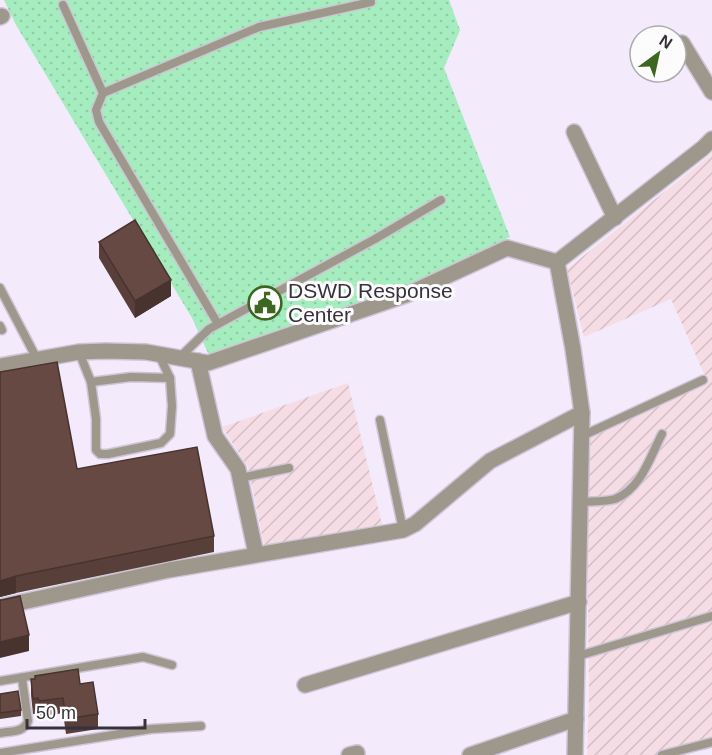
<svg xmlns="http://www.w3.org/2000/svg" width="712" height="755" viewBox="0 0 712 755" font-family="Helvetica,sans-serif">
  <defs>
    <pattern id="industrial-furrows" width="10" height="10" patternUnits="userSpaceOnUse" patternTransform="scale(1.5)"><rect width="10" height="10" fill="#f6dde5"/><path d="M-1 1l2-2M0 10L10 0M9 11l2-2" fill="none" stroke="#d4bec5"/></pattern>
    <pattern id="grass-dots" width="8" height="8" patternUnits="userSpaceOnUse" patternTransform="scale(1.5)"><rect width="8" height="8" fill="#a5edbe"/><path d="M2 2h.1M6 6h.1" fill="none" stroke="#8fcca4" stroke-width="1.8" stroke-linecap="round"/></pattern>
  </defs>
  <rect width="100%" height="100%" fill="#f3eafc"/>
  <g fill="url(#industrial-furrows)">
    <polygon points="712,154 712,748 684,755 587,755 589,696 586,438 708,383 671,299 584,337 567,269"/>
    <polygon points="348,383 383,528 265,550 248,467 222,427"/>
  </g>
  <polygon fill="url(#grass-dots)" points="4,0 449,0 460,30 444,68 510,237 403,289 209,355 192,318 16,25"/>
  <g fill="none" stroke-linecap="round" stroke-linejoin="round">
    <g stroke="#cdc5d6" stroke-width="11">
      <g id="service">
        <polyline points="63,5 103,93 96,110 99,122 218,324"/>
        <polyline points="103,93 259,27 371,2"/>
        <polyline points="0,288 37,359"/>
        <polyline points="0,326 2,330"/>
        <polyline points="79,352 91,382 131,377 170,378 159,355"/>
        <polyline points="179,358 209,329 375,239 441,200"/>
        <polyline points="91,382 96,419 96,450 100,454 108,454 161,443 170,434 172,406 170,378"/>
        <polyline points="380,420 403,530"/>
        <polyline points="582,436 703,380"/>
        <polyline points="240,478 289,468"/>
        <path d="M581,502C592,501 605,502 615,499C641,489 650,457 662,434"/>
        <polyline points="578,656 712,616"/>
        <polyline points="0,681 143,657 172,665"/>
        <path d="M0,733C10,731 24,733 28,721L22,678"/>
        <polyline points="0,753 151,729 201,726"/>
        <polyline points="662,755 712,742"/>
      </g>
    </g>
    <g stroke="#cdc5d6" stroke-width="18">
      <g id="minor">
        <polyline points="0,17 2,16"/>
        <polyline points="682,43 712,92"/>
        <polyline points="574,132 615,218"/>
        <polyline points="557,262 573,349 582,413 575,755"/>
        <polyline points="557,262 703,148 712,139"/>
        <polyline points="198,361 215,436 238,469 256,554"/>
        <polyline points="0,366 79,352 105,351 146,352 208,363 406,295 507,248 557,262"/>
        <polyline points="0,607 169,570 403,530 415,524 490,461 582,413"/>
        <polyline points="305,685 579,602"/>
        <polyline points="349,755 357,753"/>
        <polyline points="470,755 576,719"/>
      </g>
    </g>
    <use href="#service" stroke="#9e988c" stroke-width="8"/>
    <use href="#minor" stroke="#9e988c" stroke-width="15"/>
  </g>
  <g fill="#593f3a">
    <polygon points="99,242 171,296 135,318 99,258"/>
    <polygon points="0,372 77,469 214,536 214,552 16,593 0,597"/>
    <polygon points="31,679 80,684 98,714 98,729 66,734 63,713 39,717 38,714 33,714 31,695"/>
    <polygon points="0,694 21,710 21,716 0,719"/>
  </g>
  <g fill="#48332f">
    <polygon points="171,280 171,296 135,318 135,301"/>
    <polygon points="16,576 16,593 0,597 0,581"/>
    <polygon points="29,635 29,651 0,658 0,642"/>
  </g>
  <g fill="#674943" stroke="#48332f" stroke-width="1.5">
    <polygon points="135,220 171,280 135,301 99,242"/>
    <polygon points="57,362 77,469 197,447 214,536 16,576 0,581 0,372"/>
    <polygon points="20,596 29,635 0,642 0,600 2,600"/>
    <polygon points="78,669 80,684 93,682 98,714 66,719 63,698 39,701 38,698 33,699 31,679 35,679 35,676"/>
    <polygon points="18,691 21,710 0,713 0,694"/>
  </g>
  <defs>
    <g id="civic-ring" transform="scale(1.725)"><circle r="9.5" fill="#fcfcfc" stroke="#3d6621" stroke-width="1.5"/><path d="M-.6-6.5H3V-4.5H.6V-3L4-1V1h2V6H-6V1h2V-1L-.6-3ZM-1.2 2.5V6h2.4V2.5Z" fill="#3d6621"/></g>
  </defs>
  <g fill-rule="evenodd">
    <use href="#civic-ring" x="265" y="303"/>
  </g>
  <g text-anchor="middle" stroke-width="6" stroke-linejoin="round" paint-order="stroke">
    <g font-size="21" fill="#37313c" stroke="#fcfcfc" text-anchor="start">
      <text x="288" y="298">DSWD Response<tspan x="288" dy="24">Center</tspan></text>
    </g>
  </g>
  <g transform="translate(658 54) rotate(33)"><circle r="28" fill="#fcfcfc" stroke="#adabaf" stroke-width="1.5"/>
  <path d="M0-4.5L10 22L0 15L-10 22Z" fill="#3d6621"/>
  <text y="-9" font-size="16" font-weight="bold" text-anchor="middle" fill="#37313c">N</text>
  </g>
  <path d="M27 719v9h118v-9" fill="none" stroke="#37313c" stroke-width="3"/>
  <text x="36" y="719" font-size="18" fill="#37313c" stroke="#fcfcfc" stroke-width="4.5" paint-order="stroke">50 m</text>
</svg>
